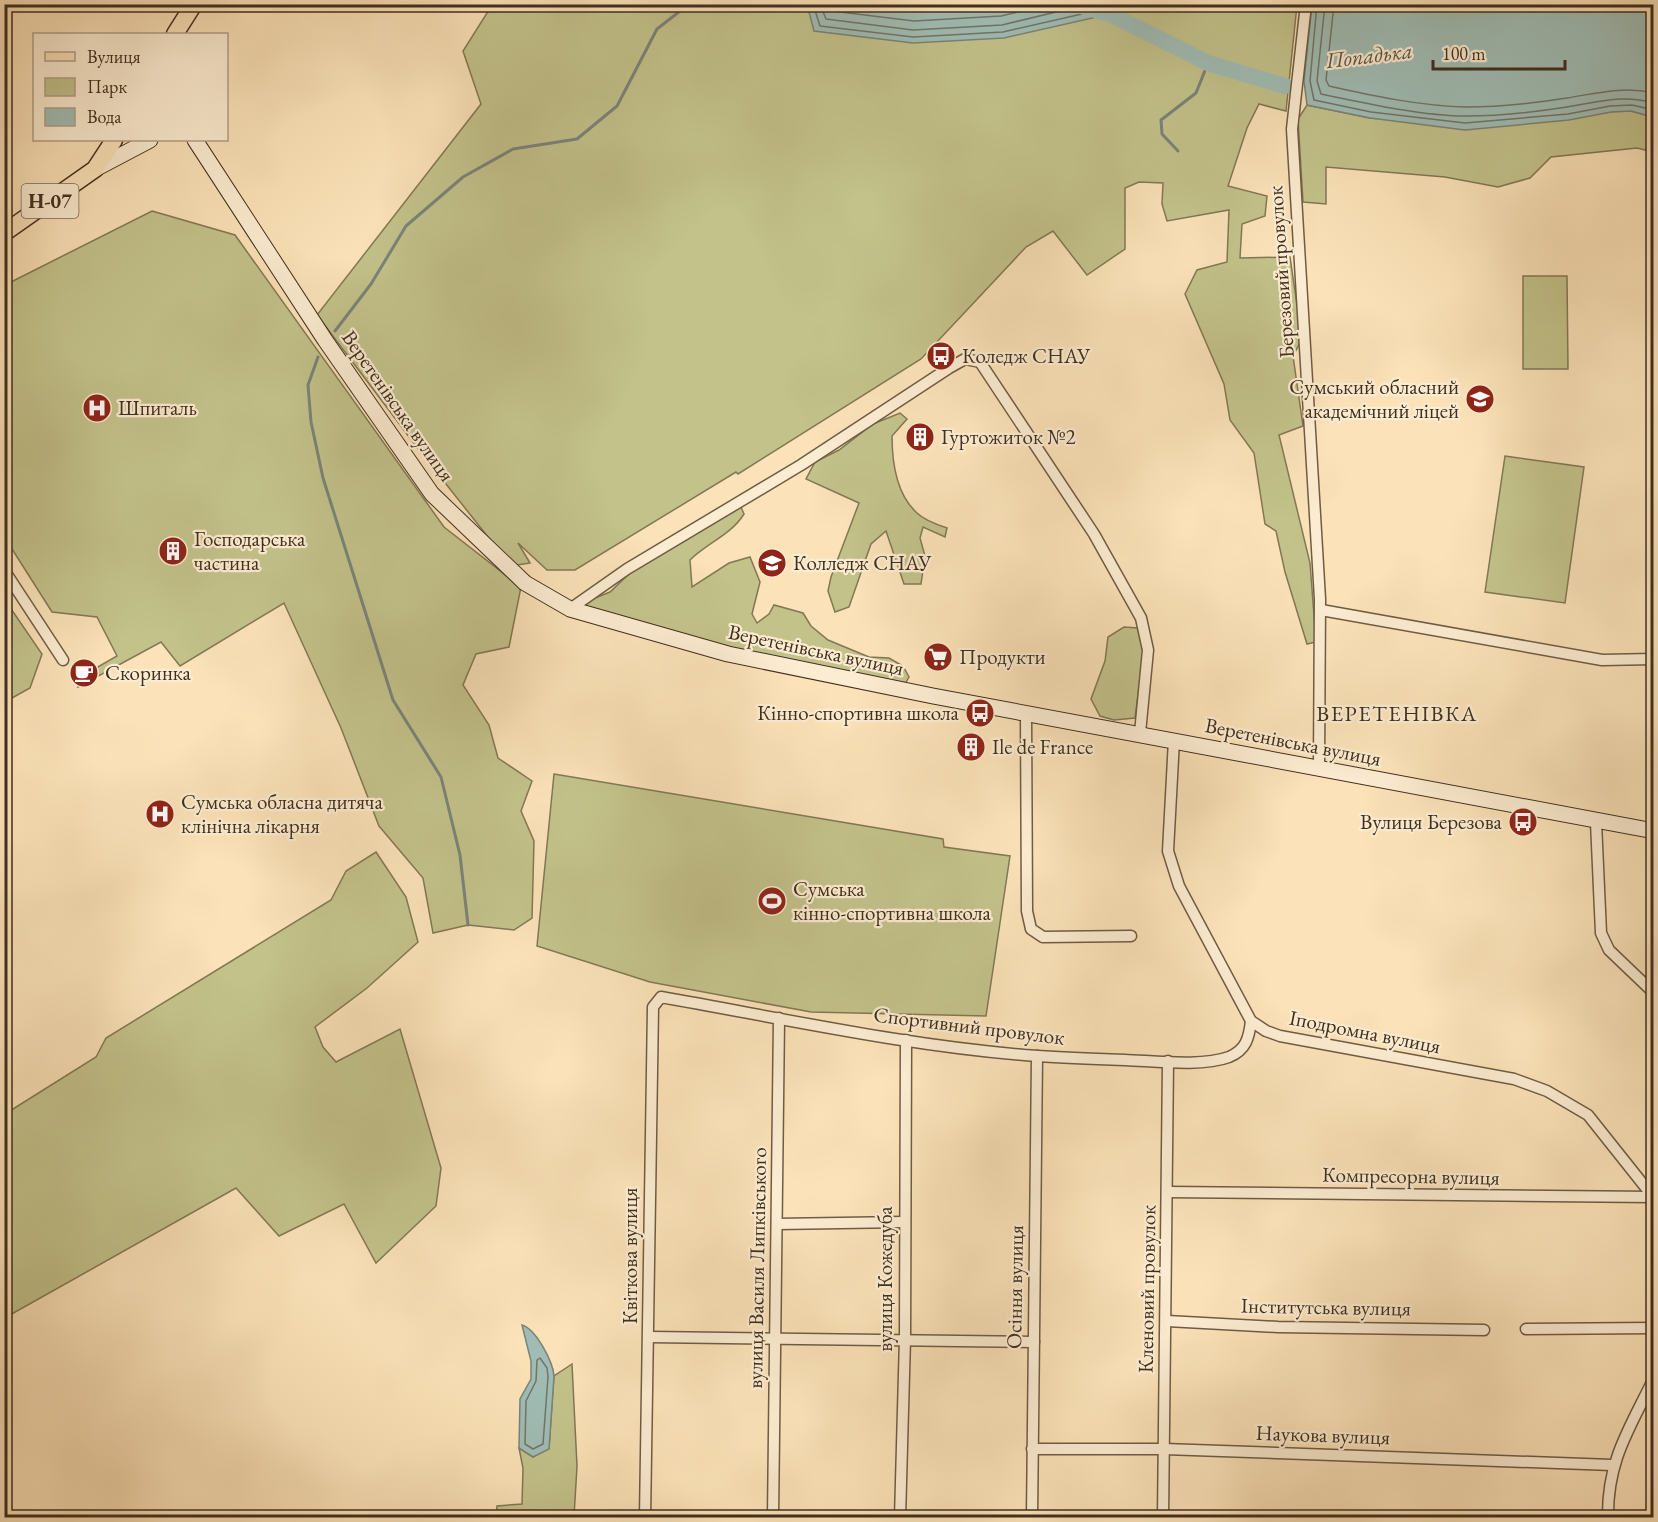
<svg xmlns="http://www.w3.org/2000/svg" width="1658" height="1522" viewBox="0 0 1658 1522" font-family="'EB Garamond',serif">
  <rect width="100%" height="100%" fill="#fbe2b8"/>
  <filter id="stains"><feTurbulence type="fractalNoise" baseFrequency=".00333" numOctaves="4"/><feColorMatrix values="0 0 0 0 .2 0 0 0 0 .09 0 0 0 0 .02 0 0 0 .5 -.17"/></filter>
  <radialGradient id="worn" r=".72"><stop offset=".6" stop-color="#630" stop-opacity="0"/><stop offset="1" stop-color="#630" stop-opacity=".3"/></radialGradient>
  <g fill="#c3c28b" stroke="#827854" stroke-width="1.5">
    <polygon points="492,5 1297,5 1286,111 1259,104 1247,128 1228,186 1267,196 1265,216 1242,224 1240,258 1290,257 1302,339 1293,356 1303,426 1279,435 1310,563 1316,642 1307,644 1285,572 1276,531 1265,524 1254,453 1230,420 1224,384 1185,294 1197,270 1227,262 1229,210 1167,221 1162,204 1163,183 1139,182 1125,188 1125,249 1087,275 1053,231 1026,247 921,359 738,474 736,472 575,570 547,570 518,543 530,563 511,566 419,450 317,315 481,104 463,51"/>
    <polygon points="1307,105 1370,118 1631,111 1653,117 1653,152 1637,148 1551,157 1530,178 1498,187 1445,177 1326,167 1326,204 1303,202 1298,119"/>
    <polygon points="152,211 235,235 444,527 521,587 509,647 476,654 463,685 489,725 498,758 532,781 521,811 534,841 532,918 514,930 468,925 433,933 423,878 379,826 341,728 284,603 180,666 161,642 78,687 77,679 117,656 97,617 52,612 5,538 5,285"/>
    <polygon points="1523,276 1567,276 1568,369 1523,369"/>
    <path d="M900,413L907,419L892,436C892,462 896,494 917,513C924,520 938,525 947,528L945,537L923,527L920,538L925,556L921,584H904L886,531L871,544L849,607L835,612L828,591L831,577L859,503L806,479L815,462L839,450L873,424Z"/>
    <polygon points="1505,456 1584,467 1565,603 1485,592"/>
    <path d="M740,505L744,514C731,535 707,543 690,560L692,587L729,563L750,557L760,582L752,614L757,623L769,614L774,605L803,613L811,626L828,640L869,657L889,658L903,666L909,677L905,684L782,662L575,606L610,592L631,572Z"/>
    <polygon points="5,600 42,654 30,688 5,702"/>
    <polygon points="1124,627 1138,628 1144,650 1135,718 1114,720 1100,716 1091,699 1105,661 1108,637"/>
    <polygon points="554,774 943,839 944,847 1010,856 986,1016 811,1012 650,982 537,946"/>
    <polygon points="376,852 406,897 418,942 367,988 315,1027 323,1047 336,1062 400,1029 441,1168 436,1206 376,1263 344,1204 279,1236 236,1188 10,1315 4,1305 5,1114 96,1057 106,1038 331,900 346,871"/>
    <polygon points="572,1364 577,1466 574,1517 496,1518 497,1506 522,1504 523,1468 519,1448 533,1457 549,1448 554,1376"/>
  </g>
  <g fill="#a0bdb5" stroke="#7a8479" stroke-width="1.5">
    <polygon points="807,4 1102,4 1110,14 1004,38 913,43 814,31"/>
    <polygon points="1312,5 1653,5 1653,117 1631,111 1611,112 1569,120 1465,130 1370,118 1307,105 1304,81"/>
    <path d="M522,1325C536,1329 553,1362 554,1376L549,1449L533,1457L519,1448L520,1399L531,1379V1361Z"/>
  </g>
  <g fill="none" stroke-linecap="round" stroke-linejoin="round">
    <g stroke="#70766a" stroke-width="1.5">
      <polyline points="813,4 820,26 913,37 1003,32 1095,11 1097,4"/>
      <polyline points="820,4 826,19 913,30 1002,25 1089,4"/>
      <polyline points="829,4 832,11 914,21 1001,16 1051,4"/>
      <polyline points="1317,4 1310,81 1314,100 1371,112 1465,123 1568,114 1610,106 1632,105 1654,110"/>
      <path d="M1325,4L1317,81L1321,94C1364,103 1423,116 1466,116C1499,116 1535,112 1567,107C1600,102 1621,94 1654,103"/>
      <path d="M1334,4L1326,80L1329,86C1373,96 1421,106 1466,107C1498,107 1535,103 1567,98C1598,93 1623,86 1654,93"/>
      <polygon points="540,1358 547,1368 548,1377 543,1444 533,1449 525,1444 526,1401 536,1381 537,1360"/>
    </g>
    <g stroke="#7a8479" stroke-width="3">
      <polyline points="1178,151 1162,134 1161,120 1196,93 1208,63"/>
      <polyline points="335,331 371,284 406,226 463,177 513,149 577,139 617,106 657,29 689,4"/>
      <polyline points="318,357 308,385 311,422 323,478 393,700 441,777 460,855 468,925"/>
    </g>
    <polyline stroke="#a0bdb5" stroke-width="16" points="1074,4 1110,14 1208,63 1285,86"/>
    <g stroke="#6f5c44" stroke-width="13">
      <g id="street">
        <polyline points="1306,4 1292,129 1320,599 1319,767"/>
        <polyline points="4,570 63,660"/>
        <polyline points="570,609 627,569 801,465 949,368 965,359 980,362 1094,534 1141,618 1148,650 1140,733"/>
        <polyline points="1321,610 1602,660 1654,659"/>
        <polyline points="1026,713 1027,911 1031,929 1043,937 1131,936"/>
        <polyline points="1174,740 1168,851 1179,886 1251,1021 1266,1031 1280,1036 1514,1079 1547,1091 1588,1115 1654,1198"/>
        <polyline points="1596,822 1601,933 1609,950 1654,993"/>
        <polyline points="1168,1192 1653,1197"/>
        <polyline points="777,1224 904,1222"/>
        <polyline points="1167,1321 1278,1327 1484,1330"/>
        <polyline points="1526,1329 1654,1328"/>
        <polyline points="650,1337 1034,1342"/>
        <polyline points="1032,1449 1164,1449 1612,1465"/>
        <path d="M645,1518L653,1007L661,997C786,1019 912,1047 1038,1056C1067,1058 1096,1059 1125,1060C1154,1061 1202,1067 1229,1057C1246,1050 1249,1038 1251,1021"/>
        <polyline points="773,1518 779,1018"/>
        <polyline points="900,1518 905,1338 906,1040"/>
        <polyline points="1032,1518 1037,1056"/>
        <polyline points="1163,1518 1168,1061"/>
        <path d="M1608,1518C1607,1460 1630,1428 1654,1378"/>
      </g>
    </g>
    <g stroke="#402f1e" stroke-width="17">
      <g id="secondary">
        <polyline points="195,140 325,340 432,494 525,583 570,609 728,654 933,696 1654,831"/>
        <polyline points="95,169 150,140"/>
      </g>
    </g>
    <g stroke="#402f1e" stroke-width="19">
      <g id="primary">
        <polyline points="175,34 194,4"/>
        <polyline points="4,233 95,169 114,140"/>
      </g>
    </g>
    <use href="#street" stroke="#fcecd1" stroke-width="10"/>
    <use href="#secondary" stroke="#fcecd1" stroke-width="15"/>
    <use href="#primary" stroke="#fbe2b8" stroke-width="16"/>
  </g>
  <defs>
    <g id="bus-disc" transform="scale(1.5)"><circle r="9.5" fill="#8f2418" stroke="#fcecd1"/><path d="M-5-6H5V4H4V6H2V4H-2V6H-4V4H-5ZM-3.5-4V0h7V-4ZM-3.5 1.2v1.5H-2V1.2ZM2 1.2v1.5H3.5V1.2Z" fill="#fff"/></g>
    <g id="school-disc" transform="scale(1.5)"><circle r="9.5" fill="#8f2418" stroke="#fcecd1"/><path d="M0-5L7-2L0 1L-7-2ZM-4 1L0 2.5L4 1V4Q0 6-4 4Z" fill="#fff"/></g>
    <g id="hospital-disc" transform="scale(1.5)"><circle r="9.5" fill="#8f2418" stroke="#fcecd1"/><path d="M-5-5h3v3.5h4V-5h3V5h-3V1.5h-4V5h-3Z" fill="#fff"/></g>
    <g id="building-disc" transform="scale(1.5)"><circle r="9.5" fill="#8f2418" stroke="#fcecd1"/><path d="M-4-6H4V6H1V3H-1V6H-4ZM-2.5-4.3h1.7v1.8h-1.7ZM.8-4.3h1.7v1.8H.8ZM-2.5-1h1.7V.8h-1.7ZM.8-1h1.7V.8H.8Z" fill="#fff"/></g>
    <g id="university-disc" transform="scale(1.5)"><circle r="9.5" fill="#8f2418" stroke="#fcecd1"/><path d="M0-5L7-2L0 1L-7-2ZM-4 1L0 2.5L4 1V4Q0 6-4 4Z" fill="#fff"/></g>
    <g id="supermarket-disc" transform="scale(1.5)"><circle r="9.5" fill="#8f2418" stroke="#fcecd1"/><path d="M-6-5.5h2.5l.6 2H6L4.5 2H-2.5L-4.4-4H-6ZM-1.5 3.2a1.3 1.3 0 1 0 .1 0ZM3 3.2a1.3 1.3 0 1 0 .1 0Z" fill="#fff"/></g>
    <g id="cafe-disc" transform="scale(1.5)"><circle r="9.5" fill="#8f2418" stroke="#fcecd1"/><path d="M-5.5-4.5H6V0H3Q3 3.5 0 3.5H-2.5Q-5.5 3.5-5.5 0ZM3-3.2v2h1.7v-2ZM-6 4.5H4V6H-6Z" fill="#fff"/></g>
    <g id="stadium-disc" transform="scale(1.5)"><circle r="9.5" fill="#8f2418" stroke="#fcecd1"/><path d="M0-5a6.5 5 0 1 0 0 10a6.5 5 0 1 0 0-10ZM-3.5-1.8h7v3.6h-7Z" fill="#fff"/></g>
  </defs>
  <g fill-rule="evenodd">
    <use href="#bus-disc" x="941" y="356"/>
    <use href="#school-disc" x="1480" y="399"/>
    <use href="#hospital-disc" x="97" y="408"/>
    <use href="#building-disc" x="920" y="437"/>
    <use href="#building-disc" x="173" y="551"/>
    <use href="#university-disc" x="772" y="563"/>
    <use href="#supermarket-disc" x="938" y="657"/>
    <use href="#cafe-disc" x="84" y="673"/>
    <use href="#bus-disc" x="980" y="713"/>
    <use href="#building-disc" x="971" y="747"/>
    <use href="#hospital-disc" x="160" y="814"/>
    <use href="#bus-disc" x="1523" y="822"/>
    <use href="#stadium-disc" x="772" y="901"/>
  </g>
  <g text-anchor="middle" stroke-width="4.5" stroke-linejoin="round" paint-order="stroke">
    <rect fill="#fcecd1" stroke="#786854" stroke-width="1.5" x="21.5" y="184" width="57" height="34" rx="4.5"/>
    <g font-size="20" font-weight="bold" fill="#402f1e">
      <text x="50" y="208">Н-07</text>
    </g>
    <g font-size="21" fill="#402f1e" stroke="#fcecd1">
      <text transform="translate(1281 272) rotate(-94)" y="7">Березовий провулок</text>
      <text transform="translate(398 406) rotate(55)" y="7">Веретенівська вулиця</text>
      <text transform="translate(816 650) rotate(12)" y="7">Веретенівська вулиця</text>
      <text transform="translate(1293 742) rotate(11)" y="7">Веретенівська вулиця</text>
      <text transform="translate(969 1026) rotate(7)" y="7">Спортивний провулок</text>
      <text transform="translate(1365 1032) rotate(11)" y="7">Іподромна вулиця</text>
      <text transform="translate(1411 1176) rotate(1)" y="7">Компресорна вулиця</text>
      <text transform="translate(630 1256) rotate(-90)" y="7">Квіткова вулиця</text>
      <text transform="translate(757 1268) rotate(-89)" y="7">вулиця Василя Липківського</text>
      <text transform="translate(885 1279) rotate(-90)" y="7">вулиця Кожедуба</text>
      <text transform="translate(1015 1287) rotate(-89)" y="7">Осіння вулиця</text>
      <text transform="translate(1147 1289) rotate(-89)" y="7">Кленовий провулок</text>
      <text transform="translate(1326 1307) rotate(1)" y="7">Інститутська вулиця</text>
      <text transform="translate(1323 1435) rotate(2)" y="7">Наукова вулиця</text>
    </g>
    <g font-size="21" fill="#402f1e" stroke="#fcecd1" text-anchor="start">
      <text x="962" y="363">Коледж СНАУ</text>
      <text x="1459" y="394" text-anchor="end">Сумський обласний<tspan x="1459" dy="24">академічний ліцей</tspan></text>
      <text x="118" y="415">Шпиталь</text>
      <text x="941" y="444">Гуртожиток №2</text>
      <text x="194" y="546">Господарська<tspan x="194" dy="24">частина</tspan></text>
      <text x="793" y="570">Колледж СНАУ</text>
      <text x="959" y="664">Продукти</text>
      <text x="105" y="680">Скоринка</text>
      <text x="959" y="720" text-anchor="end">Кінно-спортивна школа</text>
      <text x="992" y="754">Ile de France</text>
      <text x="181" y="809">Сумська обласна дитяча<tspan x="181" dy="24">клінічна лікарня</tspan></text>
      <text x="1502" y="829" text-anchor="end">Вулиця Березова</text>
      <text x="793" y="896">Сумська<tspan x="793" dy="24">кінно-спортивна школа</tspan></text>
    </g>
    <g font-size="22" font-style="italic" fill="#585244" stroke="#fcecd1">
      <text transform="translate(1369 55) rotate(-7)" y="8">Попадька</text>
    </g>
    <g font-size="22" letter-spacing="1.5" fill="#402f1e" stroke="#fcecd1">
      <text x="1397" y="721">ВЕРЕТЕНІВКА</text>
    </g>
  </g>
  <rect width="1658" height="1522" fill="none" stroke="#fbe2b8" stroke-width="24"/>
  <rect x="6" y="6" width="1646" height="1510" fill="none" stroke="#402f1e" stroke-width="3"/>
  <rect x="12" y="12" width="1634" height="1498" fill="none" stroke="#402f1e" stroke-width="1.5"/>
  <rect x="33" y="33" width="195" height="108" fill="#fcecd1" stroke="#b1a089" stroke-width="1.5"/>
  <rect x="45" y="52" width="30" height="9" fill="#fbe2b8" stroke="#b1a089" stroke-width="1.5"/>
  <text x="87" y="63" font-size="18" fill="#402f1e">Вулиця</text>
  <rect x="45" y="78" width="30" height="18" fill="#c3c28b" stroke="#b1a089" stroke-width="1.5"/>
  <text x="87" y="93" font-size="18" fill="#402f1e">Парк</text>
  <rect x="45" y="108" width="30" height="18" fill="#a0bdb5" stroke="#b1a089" stroke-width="1.5"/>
  <text x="87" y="123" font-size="18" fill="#402f1e">Вода</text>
  <path d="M1433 60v9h132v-9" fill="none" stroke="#402f1e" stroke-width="3"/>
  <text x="1442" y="60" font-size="18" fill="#402f1e" stroke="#fcecd1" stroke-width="4.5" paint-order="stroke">100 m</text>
  <rect width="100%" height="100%" filter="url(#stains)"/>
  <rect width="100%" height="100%" fill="url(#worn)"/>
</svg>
